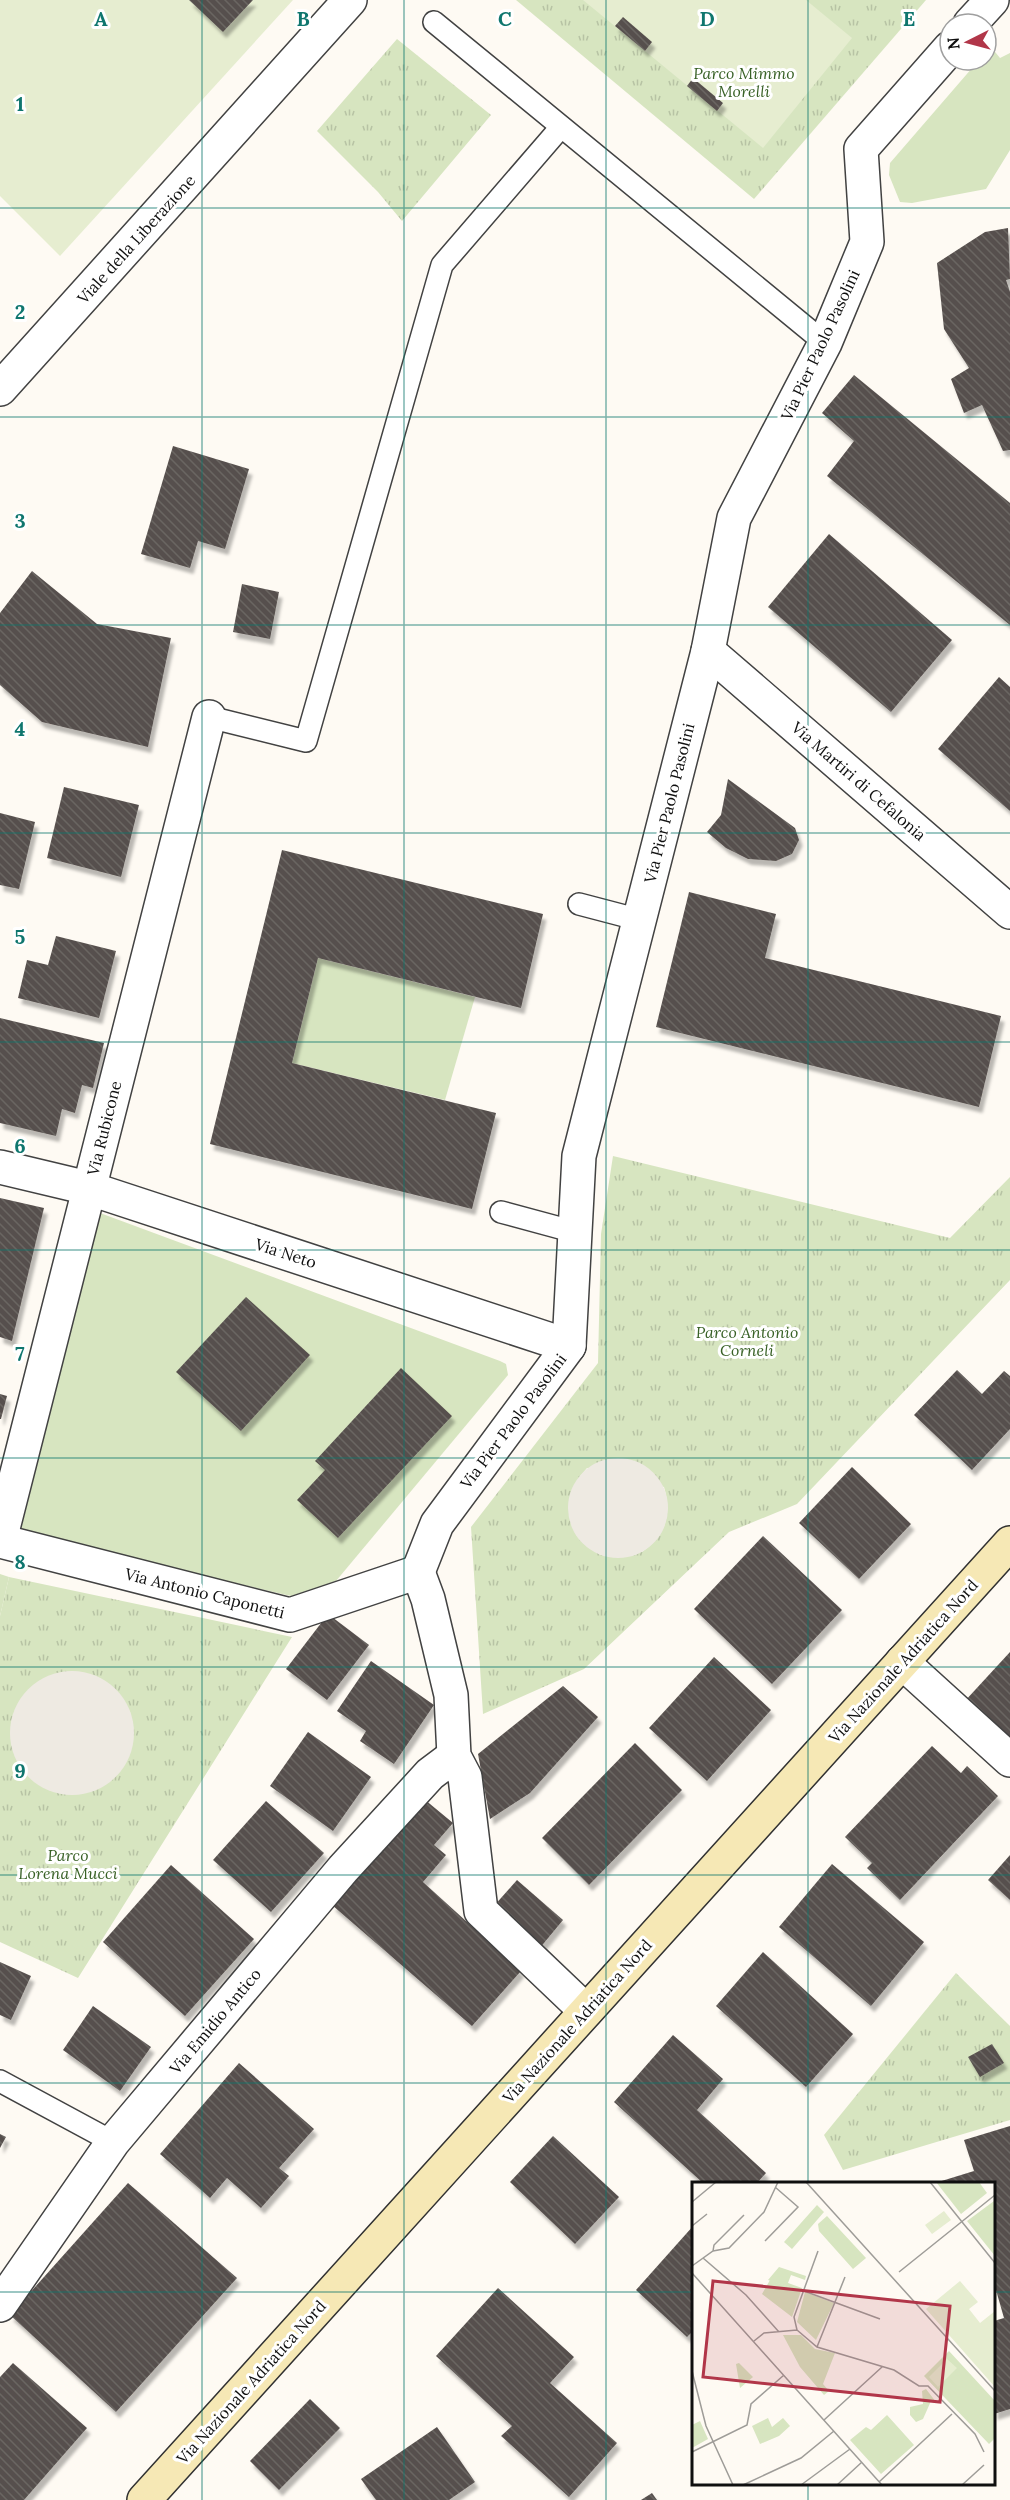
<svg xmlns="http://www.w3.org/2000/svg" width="1010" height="2500" viewBox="0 0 1010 2500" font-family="Lora,serif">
  <defs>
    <pattern id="park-tufts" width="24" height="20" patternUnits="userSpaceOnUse" patternTransform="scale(1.5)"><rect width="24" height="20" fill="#d7e5c0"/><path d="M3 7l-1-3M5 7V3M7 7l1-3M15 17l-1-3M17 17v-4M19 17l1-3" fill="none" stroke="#b7c3a4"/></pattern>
    <pattern id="building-back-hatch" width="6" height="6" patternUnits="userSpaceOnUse" patternTransform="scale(1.5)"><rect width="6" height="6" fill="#57504d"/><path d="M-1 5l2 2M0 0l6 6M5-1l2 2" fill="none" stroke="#6a6562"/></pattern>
    <filter id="shadow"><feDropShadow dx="3.5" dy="6" stdDeviation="1.5" flood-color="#0004"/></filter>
  </defs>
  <rect width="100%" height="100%" fill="#fefaf3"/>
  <g fill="#d7e5c0">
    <polygon points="991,47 1000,58 1010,53 1010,150 986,189 912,203 900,202 889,175 890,163 979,60 986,60 986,52"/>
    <polygon points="318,958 475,997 445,1100 292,1063"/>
    <polygon points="100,1213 500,1361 506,1364 508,1375 336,1581 291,1596 20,1533"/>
    <polygon points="0,1574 9,1577 0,1616"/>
  </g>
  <g fill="url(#park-tufts)" fill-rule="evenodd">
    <polygon points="516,0 926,0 754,199"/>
    <polygon points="397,39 491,115 402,221 378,192 317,131"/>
    <path d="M613,1156L950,1238L1010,1177V1280L797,1504L729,1532L584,1669L483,1714L471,1527L598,1363L601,1234ZM587,1468L664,1487C672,1514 666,1535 642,1552L577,1536C565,1510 567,1490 587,1468Z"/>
    <path d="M9,1577L292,1637L78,1978L0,1942V1616ZM93,1675C112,1684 121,1694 131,1714Z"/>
    <polygon points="956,1973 1010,2026 1010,2120 843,2170 824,2135"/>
  </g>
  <g fill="#e6edd0">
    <polygon points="0,0 293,0 60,256 0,196"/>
    <polygon points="583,0 806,0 852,38 763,148"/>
  </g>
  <g fill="#eeeae2">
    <circle cx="618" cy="1508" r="50"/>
    <circle cx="72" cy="1733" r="62"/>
  </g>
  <g fill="url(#building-back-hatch)" filter="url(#shadow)">
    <polygon points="189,0 253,0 223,32"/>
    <polygon points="623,17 652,42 645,51 615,26"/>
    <polygon points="693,78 723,103 717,111 687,86"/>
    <polygon points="1008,228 1010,279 1006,280 1010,292 1010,450 1003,451 982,405 964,413 951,379 969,368 944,329 937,263 985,232"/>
    <polygon points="854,375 1010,503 1010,625 827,476 854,441 822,413"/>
    <polygon points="173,446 249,469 225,549 198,541 190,568 141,554"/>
    <polygon points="829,534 952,640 891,712 768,607"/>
    <polygon points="32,571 97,624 171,638 148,747 42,722 0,685 0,613"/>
    <polygon points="242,584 279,592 270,639 233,632"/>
    <polygon points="999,677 1010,687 1010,811 938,749"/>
    <polygon points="728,779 795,828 799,840 792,854 776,861 748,859 726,848 707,832 721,815"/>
    <polygon points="64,787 139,805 121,877 47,858"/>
    <polygon points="0,813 35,822 19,889 0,885"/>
    <polygon points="282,850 543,914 521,1008 318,958 292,1063 496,1113 472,1209 210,1144"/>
    <polygon points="689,892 776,914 765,958 1001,1016 979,1107 656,1027"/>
    <polygon points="56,936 116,951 99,1018 18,998 27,960 48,965"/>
    <polygon points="0,1018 104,1043 93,1088 82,1085 75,1113 62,1109 56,1136 0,1123"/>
    <polygon points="0,1198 44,1208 12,1341 0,1337"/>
    <polygon points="246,1297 310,1355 241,1431 176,1372"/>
    <polygon points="401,1368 452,1416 338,1538 297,1500 325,1470 315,1461"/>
    <polygon points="957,1370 982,1394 1004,1371 1010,1376 1010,1429 972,1470 914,1415"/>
    <polygon points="0,1394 7,1396 1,1419 0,1419"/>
    <polygon points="852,1467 911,1524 859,1579 799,1523"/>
    <polygon points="763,1536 842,1610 772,1684 694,1609"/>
    <polygon points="328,1614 369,1645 327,1700 286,1669"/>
    <polygon points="1010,1652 1010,1744 964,1702"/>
    <polygon points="714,1657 771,1710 707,1781 649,1728"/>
    <polygon points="371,1661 434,1705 394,1764 360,1741 366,1731 337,1711"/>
    <polygon points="563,1686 598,1717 530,1793 490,1819 478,1754"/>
    <polygon points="308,1732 371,1777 333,1831 270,1786"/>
    <polygon points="635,1743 682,1790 589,1885 542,1838"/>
    <polygon points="932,1746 961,1773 967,1766 998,1796 900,1900 867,1868 872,1863 845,1837"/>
    <polygon points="424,1799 453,1823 434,1845 446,1855 423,1882 521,1971 472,2026 332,1905"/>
    <polygon points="266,1801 324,1853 271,1912 213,1860"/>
    <polygon points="1010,1855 1010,1900 988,1880"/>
    <polygon points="832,1864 924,1942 871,2006 779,1927"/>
    <polygon points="171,1865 254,1939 185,2016 103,1942"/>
    <polygon points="517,1880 563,1920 539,1949 493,1907"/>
    <polygon points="763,1952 853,2034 806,2087 716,2006"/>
    <polygon points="0,1962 31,1976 11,2020 0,2015"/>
    <polygon points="93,2006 151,2047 120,2091 63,2050"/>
    <polygon points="673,2035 723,2079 697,2110 766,2173 756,2184 704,2184 614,2102"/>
    <polygon points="992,2044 1004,2063 980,2077 968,2057"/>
    <polygon points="239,2063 314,2129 279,2168 289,2176 261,2208 227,2178 210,2198 160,2154"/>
    <polygon points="1010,2126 1010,2409 994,2414 994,2321 1004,2318 994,2283 994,2184 935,2183 974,2171 964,2140"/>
    <polygon points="0,2134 6,2137 0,2148"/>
    <polygon points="553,2136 619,2197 575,2244 510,2182"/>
    <polygon points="128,2183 237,2278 116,2412 10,2315"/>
    <polygon points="694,2225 694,2330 687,2337 636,2290"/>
    <polygon points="498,2288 574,2357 550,2383 617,2443 569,2497 501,2436 512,2426 436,2356"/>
    <polygon points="13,2363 87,2428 24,2500 0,2500 0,2377"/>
    <polygon points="310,2399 340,2428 279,2490 250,2461"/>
    <polygon points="437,2427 475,2482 449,2500 376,2500 361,2479"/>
    <polygon points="652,2493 657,2500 641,2500"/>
  </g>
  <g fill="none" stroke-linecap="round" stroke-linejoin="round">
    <g stroke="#424242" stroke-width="24">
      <g id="lane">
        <polyline points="434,22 825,343"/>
        <polyline points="209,717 306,741 442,265 561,127"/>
        <polyline points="579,904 640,920"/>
        <polyline points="501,1212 575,1232"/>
        <polyline points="0,2081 113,2142"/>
      </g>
    </g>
    <g stroke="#424242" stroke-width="36">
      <g id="street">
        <polyline points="970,24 992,0"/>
        <polyline points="0,389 350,0"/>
        <polyline points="708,651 1010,912"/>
        <polyline points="0,1167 88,1188 569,1346"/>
        <polyline points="0,1540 209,717"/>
        <polyline points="0,1541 290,1615 418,1572"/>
        <polyline points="418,1572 437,1524 569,1346 579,1156 708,651 734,518 825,343 867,242 861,149 950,48"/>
        <polyline points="418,1572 428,1599 451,1695 454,1756 465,1777 481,1911 586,2011"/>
        <polyline points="902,1662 1010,1760"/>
        <polyline points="0,2305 113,2142 343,1869 430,1774 454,1756"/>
      </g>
    </g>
    <g stroke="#313131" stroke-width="36">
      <polyline id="secondary" points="144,2500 1010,1543"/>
    </g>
    <use href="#lane" stroke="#fff" stroke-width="21"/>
    <use href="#street" stroke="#fff" stroke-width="33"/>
    <use href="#secondary" stroke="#f6e8b5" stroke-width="33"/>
  </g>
  <path fill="none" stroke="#0f766e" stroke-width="1.5" stroke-opacity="0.55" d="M202,0V2500M404,0V2500M606,0V2500M808,0V2184M0,208H1010M0,417H1010M0,625H1010M0,833H1010M0,1042H1010M0,1250H1010M0,1458H1010M0,1667H1010M0,1875H1010M0,2083H1010M0,2292H694M994,2292H1010M808,2484V2500"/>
  <g text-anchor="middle" stroke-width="6" stroke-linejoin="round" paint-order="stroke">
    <g font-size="16" font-style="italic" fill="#386126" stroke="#fff">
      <text x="744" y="79">Parco Mimmo<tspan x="744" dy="18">Morelli</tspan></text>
      <text x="747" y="1338">Parco Antonio<tspan x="747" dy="18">Corneli</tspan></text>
      <text x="68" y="1861">Parco<tspan x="68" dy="18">Lorena Mucci</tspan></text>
    </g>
    <g font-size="16" fill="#0f0f0f" stroke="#fff">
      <text transform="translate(136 239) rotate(-48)" y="6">Viale della Liberazione</text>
      <text transform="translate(820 345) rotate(-65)" y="6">Via Pier Paolo Pasolini</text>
      <text transform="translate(859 781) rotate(41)" y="6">Via Martiri di Cefalonia</text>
      <text transform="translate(669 803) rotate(-76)" y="6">Via Pier Paolo Pasolini</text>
      <text transform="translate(104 1128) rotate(-76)" y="6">Via Rubicone</text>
      <text transform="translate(286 1253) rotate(18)" y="6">Via Neto</text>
      <text transform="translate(513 1421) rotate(-53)" y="6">Via Pier Paolo Pasolini</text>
      <text transform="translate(205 1593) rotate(14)" y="6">Via Antonio Caponetti</text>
      <text transform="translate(903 1661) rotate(-48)" y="6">Via Nazionale Adriatica Nord</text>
      <text transform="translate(215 2021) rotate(-50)" y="6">Via Emidio Antico</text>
      <text transform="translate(577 2021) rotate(-48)" y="6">Via Nazionale Adriatica Nord</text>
      <text transform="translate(251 2382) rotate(-48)" y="6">Via Nazionale Adriatica Nord</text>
    </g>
  </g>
  <g transform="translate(692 2182)">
    <rect width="303" height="303" fill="#fefaf3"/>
    <path d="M135,34L174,76L161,87L127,49L126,42ZM87,85L114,94L113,98L99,93L96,101L110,106L109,109L76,98ZM113,110L142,121L124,158L105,140ZM234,207L244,220L239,219L231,237L224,240L218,233V225L231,222L230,209ZM195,233L222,263L189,292L158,258L174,245L179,248ZM76,236L80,245L91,236L98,244L87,254L68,262L60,244Z" fill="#d7e5c0"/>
    <path d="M244,0H287L295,11L269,32ZM302,19L303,20V74L275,39ZM125,23L132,30L100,67L92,60ZM78,98L109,109L100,135L70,112ZM91,153H109L123,167L143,171L131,202L137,209L132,213L108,185ZM257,169L303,219V256L297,262L232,194ZM47,181L61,195L48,206L44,182ZM8,239L16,257L0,266V243Z" fill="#d7e5c0"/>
    <path d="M252,29L259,38L240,52L233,43ZM268,99L286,120L277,127L288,141L303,129V205L234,127ZM255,177L265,186L246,205L237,195Z" fill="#e6edd0"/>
    <path fill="none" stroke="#9e9c98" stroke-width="1.5" d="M114,0L303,209M238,0L303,81M0,20L24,0M0,44L15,32M73,59L106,25L83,5M21,69L22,63L52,33M11,76L54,113L87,150M0,84L21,69L37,66L72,30L86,0M207,90L303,13M0,91L190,303M112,109L188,137M105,148L125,165L202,188L227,204H236L283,252L292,270M105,148L102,135L126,69M62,159L72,151L105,148M125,165L153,95M0,189L14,244L41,303M132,238L190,185M0,270L55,243L59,222L92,193M187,300L260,232M51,303L109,276L142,249M109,303L158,267M145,303L170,280M270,303L292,283"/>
    <path fill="#b13649" fill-opacity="0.15" stroke="#b13649" stroke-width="3" d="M21,99L258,124L248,220L11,195Z"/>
    <rect width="303" height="303" fill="none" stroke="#0f0f0f" stroke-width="3"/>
  </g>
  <g font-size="20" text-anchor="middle" font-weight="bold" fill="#0f766e" stroke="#fff" stroke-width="6" stroke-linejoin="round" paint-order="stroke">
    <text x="101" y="26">A</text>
    <text x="303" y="26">B</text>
    <text x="505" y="26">C</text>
    <text x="707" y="26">D</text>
    <text x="909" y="26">E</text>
    <text x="20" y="111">1</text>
    <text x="20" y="319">2</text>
    <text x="20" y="528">3</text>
    <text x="20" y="736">4</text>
    <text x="20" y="944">5</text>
    <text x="20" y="1153">6</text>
    <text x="20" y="1361">7</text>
    <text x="20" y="1569">8</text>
    <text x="20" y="1778">9</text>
  </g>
  <g transform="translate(968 42) rotate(264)"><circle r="28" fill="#ffffff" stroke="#9f9f9f" stroke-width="1.5"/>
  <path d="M0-4.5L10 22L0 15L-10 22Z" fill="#b13649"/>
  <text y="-9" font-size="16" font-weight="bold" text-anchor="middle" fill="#0f0f0f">N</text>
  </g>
</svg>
